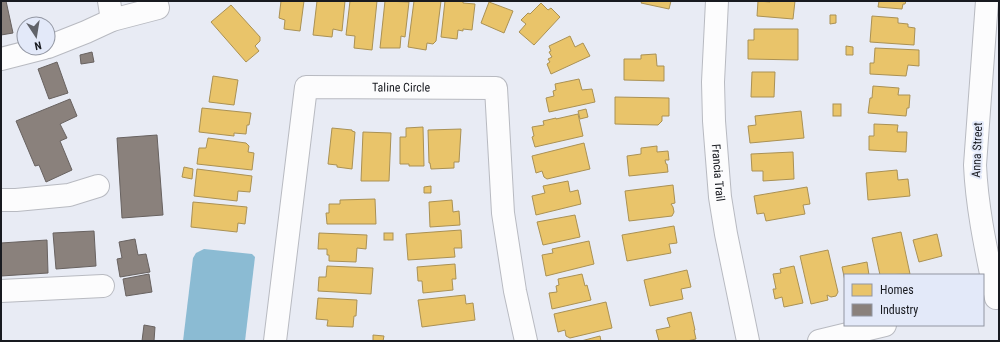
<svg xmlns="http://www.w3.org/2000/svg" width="1000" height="342" viewBox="0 0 1000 342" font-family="'Roboto Condensed',sans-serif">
  <rect width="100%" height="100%" fill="#e8ebf4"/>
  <polygon fill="#8bbbd3" points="204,249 252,254 255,257 245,341 183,341 193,258 196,253"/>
  <g fill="#e9c46a" stroke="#aa9154">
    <polygon points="281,1 304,1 300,31 284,29 285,20 279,18"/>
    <polygon points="317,1 345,1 342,31 333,29 332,37 313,35"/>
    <polygon points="350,1 377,1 372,50 354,48 355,36 346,35"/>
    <polygon points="385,1 409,2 405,37 401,36 400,48 380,48"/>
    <polygon points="414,1 441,1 436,41 433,44 427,43 426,50 408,47"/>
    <polygon points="445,1 463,1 463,3 475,4 472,30 463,29 463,31 458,30 457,39 441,37"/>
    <polygon points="642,1 671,1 669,9 641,3"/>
    <polygon points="758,1 770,2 770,1 795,1 793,19 757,16"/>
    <polygon points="879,1 906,1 905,4 903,4 902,9 878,7"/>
    <polygon points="489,2 513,11 504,33 481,23"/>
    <polygon points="541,3 548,10 551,8 560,17 534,45 519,32 526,24 521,20 528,13 530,14"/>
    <polygon points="231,5 260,37 260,41 255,46 259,51 246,62 211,22"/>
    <polygon points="830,15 836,15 836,23 830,24"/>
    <polygon points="872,16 898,18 898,23 908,24 908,27 915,28 914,45 870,42"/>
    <polygon points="754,29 798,29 798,60 748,59 748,40 754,40"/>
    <polygon points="570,36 575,47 583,43 590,56 551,74 547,64 550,62 548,59 552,57 549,52 551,51 549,46"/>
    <polygon points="846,46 853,47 853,55 846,55"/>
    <polygon points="875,48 919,50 919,66 908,65 906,76 870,74 870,63 874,63"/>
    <polygon points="656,54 657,66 664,66 664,81 624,80 624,59 641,59 641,55"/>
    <polygon points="752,72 775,72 774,97 751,97"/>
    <polygon points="213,76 238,80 234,105 209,102"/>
    <polygon points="579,79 582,90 592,89 595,102 549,112 546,98 554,96 553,91 556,90 555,84"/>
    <polygon points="873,86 899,88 898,95 910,95 909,108 907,108 906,116 868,113 870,98 872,98"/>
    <polygon points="615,97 669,98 669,116 662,116 662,121 658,125 615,124"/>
    <rect x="833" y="104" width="8" height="12"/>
    <polygon points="202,108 251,113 249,125 247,125 246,134 234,133 234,136 199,132"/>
    <polygon points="586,109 588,117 580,119 578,111"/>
    <polygon points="801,111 804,138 750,143 748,126 756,125 755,116"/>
    <polygon points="578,114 583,136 535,147 532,137 534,136 532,127 544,125 543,121 556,118 556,119"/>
    <polygon points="874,124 898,125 897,132 907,132 906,152 869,150 869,136 874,136"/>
    <polygon points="423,127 424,166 409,166 409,164 400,164 400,137 406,137 406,128"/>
    <polygon points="332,128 352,130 352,131 355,132 352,169 337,167 337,165 328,164"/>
    <polygon points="461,129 459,162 454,162 454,168 431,169 430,163 429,163 428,130"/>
    <polygon points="363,132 391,133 389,181 361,181"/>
    <polygon points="208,138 246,143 249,146 248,152 254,153 252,170 197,164 199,148 206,148"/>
    <polygon points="584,143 590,169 547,179 544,177 542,171 536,173 532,156"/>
    <polygon points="657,146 657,152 668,151 669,160 665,160 666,164 667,164 668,172 629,176 627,156 641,154 641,148"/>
    <polygon points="793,152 794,179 763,181 763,171 752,171 751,154"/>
    <polygon points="184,167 193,169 192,179 182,177"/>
    <polygon points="197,169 252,176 250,192 238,191 237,201 194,196"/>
    <polygon points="897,170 898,180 908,179 910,196 868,200 866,173"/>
    <polygon points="568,181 570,192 578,190 581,204 536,215 532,196 545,193 543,186"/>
    <polygon points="673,185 675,203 671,204 673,207 674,212 672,216 629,221 625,191"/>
    <polygon points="431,186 431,193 424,193 424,187"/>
    <polygon points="807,187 810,204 803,205 805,214 766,221 764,213 757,214 754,196"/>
    <polygon points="375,199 376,224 327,224 326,213 329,213 329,204 340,204 340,200"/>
    <polygon points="452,200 453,212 459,211 460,225 430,227 429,202"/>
    <polygon points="193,202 247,207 245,224 238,223 237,232 191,227"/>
    <polygon points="575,215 580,237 543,245 537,222"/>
    <polygon points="674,226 677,243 669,244 671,253 627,261 622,235"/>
    <polygon points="461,230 462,248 454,248 455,257 408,260 406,234"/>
    <polygon points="901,232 910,274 880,275 872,238"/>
    <polygon points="319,233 367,235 366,249 357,248 356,262 329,261 329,255 327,255 327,249 318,249"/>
    <rect x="384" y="233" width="9" height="7"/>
    <polygon points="937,234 942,256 919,262 913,240"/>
    <polygon points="589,241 594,264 546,276 542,255 553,253 552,249"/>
    <polygon points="828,250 838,292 836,296 831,297 827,295 828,300 811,304 800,256"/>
    <polygon points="867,262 869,275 845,275 845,281 842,267"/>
    <polygon points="455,264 456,279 452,279 453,290 423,293 422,281 418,281 417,267"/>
    <polygon points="327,266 373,268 371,294 318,291 319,277 326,277"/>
    <polygon points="794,266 803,303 784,307 782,297 775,299 773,289 776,289 773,274 781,273 780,269"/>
    <polygon points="687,270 691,287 681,289 683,299 650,306 644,280"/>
    <polygon points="582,274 585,286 587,285 591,300 552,309 549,293 557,292 556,286 559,285 558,279"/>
    <polygon points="465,295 466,304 473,303 475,320 422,327 418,300"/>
    <polygon points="318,298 357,300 356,316 354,316 353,327 327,326 328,320 316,319"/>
    <polygon points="606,302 612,328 570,338 566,336 565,330 558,332 554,314"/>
    <polygon points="691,312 695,330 694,330 696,339 687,341 659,341 656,330 670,327 667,318"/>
    <polygon points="373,335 384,336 383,341 373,341"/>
    <polygon points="600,336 601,341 581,341"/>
  </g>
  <g fill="#8a817c" stroke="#686260">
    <polygon points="1,1 6,1 13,33 1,35"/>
    <polygon points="92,52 94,62 81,64 80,55"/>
    <polygon points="57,62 68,93 49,99 38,69"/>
    <polygon points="70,99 77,116 60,124 67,138 60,141 72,170 46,182 39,165 35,166 16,121"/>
    <polygon points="157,135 163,215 122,218 117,138"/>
    <polygon points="94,231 96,266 56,269 53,233"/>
    <polygon points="135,239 138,255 146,254 150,272 120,277 117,259 122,258 119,242"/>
    <polygon points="47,240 48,273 1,276 1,243"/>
    <polygon points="149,274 152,292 126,296 123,279"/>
    <polygon points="144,325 155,327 154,341 142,341"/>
  </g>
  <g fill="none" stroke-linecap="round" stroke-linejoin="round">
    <g stroke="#b8bac1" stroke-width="24">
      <g id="minor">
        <polyline points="109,1 112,20"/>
        <path id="s1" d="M717,1L713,82L714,121L720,197L726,234L748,341"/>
        <path d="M987,1L975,165C977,210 987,254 996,298"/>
        <polyline points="48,47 86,32 112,20 158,8 156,1"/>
        <polyline points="1,59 44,48"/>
        <polyline points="1,200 16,200 69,195 98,186"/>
        <polyline points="1,291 103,286"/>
        <path id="s2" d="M275,341L306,87L496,88L503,213L515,291L526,341"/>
        <polyline points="819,341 885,325"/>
      </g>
    </g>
    <use href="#minor" stroke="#fcfcfd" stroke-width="22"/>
  </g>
  <g text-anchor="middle" stroke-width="4" stroke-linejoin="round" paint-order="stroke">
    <g font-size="12" fill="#181a20" stroke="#e3e9f9">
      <text dy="4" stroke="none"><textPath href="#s2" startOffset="351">Taline Circle</textPath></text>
      <text transform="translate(977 150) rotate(-88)" y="4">Anna Street</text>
      <text dy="4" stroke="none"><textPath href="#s1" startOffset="172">Francia Trail</textPath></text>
    </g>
  </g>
  <rect width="1000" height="342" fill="none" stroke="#181a20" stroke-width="4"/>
  <rect x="844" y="274" width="140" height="52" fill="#e3e9f9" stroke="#9296a2"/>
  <rect x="852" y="284" width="20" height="12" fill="#e9c46a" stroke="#9296a2"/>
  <text x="880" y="294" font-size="12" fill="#181a20">Homes</text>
  <rect x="852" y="304" width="20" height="12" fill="#8a817c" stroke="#9296a2"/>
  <text x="880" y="314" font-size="12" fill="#181a20">Industry</text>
  <g transform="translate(36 36) rotate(168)"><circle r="19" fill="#e3e9f9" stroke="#9296a2"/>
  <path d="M0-3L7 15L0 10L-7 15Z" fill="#61636a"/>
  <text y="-6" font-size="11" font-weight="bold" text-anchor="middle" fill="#181a20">N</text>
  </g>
</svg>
